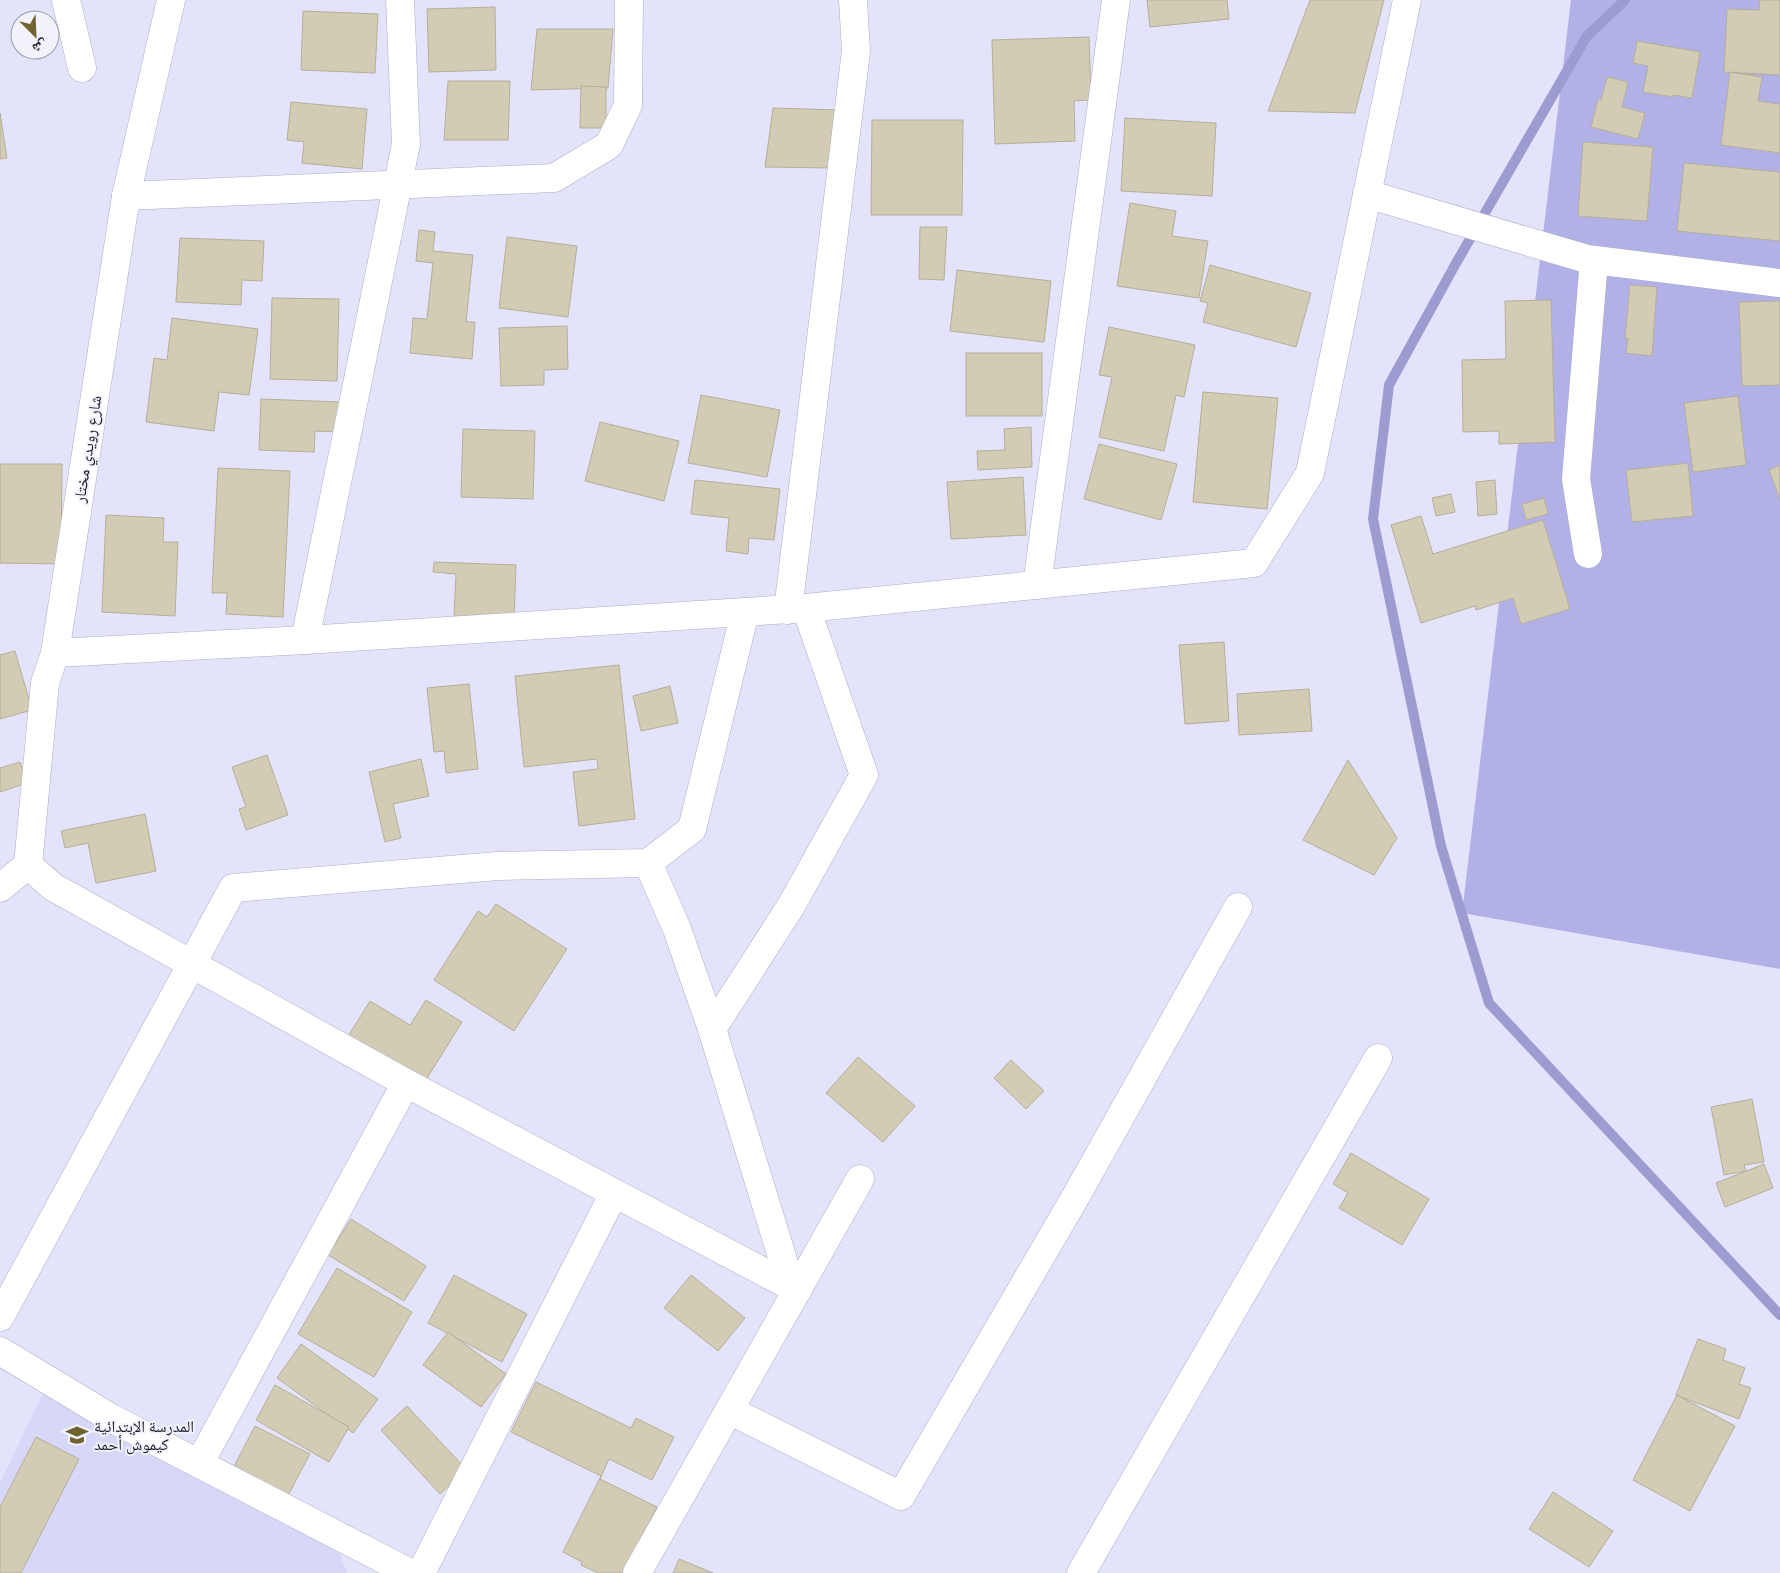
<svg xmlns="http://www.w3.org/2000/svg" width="1780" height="1573" viewBox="0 0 1780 1573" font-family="Karla,'Noto Naskh Arabic',sans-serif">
  <rect width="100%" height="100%" fill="#e3e3fb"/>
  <polygon fill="#d7d8f7" points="46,1387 339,1552 347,1573 0,1573 0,1483"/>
  <polygon fill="#b2b1e7" points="1571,0 1780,0 1780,969 1462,913"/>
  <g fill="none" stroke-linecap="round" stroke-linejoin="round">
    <polyline stroke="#9d9cd1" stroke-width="10" points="1625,0 1587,36 1455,265 1389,385 1373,519 1441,846 1489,1003 1780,1315"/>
  </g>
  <g fill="#d3ccb4" stroke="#b5af98">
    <polygon points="1147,0 1227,0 1229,19 1150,27"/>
    <polygon points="1310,0 1384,0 1355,113 1268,111"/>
    <polygon points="1760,0 1780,0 1780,75 1724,72 1727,9 1759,10"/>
    <polygon points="495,7 496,70 429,72 427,9"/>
    <polygon points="303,11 378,14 375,73 301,70"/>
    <polygon points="537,29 613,29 608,88 531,90"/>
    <polygon points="1089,37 1091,100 1074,101 1075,141 995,144 992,40"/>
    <polygon points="1637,41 1700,52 1692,98 1673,95 1673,97 1643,92 1648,66 1633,63"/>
    <polygon points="1730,72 1762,77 1758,101 1780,104 1780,153 1721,145"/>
    <polygon points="1607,77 1628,82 1622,107 1645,113 1638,139 1591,127 1598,99 1601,100"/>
    <polygon points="448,81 510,81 508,140 444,140"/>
    <polygon points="581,86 606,87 606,128 580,128"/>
    <polygon points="291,102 367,109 362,169 302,163 304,142 287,140"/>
    <polygon points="773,108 839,110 832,168 765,167"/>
    <polygon points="0,113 7,158 0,159"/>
    <polygon points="1125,118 1216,123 1212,196 1121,191"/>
    <polygon points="872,120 963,120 962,215 871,215"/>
    <polygon points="1583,142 1653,147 1647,221 1578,216"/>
    <polygon points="1684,163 1780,172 1780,241 1677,231"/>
    <polygon points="1130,203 1176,211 1172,236 1208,241 1199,298 1117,286"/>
    <polygon points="920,227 947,227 944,280 919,279"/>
    <polygon points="419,230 435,232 433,251 473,255 466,322 475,322 472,359 410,353 413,318 427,319 433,263 416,261"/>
    <polygon points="507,237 577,246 568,317 499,308"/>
    <polygon points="180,238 264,241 262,281 242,280 241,305 176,302"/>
    <polygon points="1210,265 1311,293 1296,347 1203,322 1208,303 1200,301"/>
    <polygon points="957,270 1051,281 1044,342 950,331"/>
    <polygon points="1630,285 1657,287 1652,356 1626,353 1628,338 1625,338"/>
    <polygon points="272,298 339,299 337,381 270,379"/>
    <polygon points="1551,300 1555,442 1499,444 1499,431 1463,432 1462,360 1506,359 1505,301"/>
    <polygon points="1780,301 1780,385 1742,386 1739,302"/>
    <polygon points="172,318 258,329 249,395 219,392 214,431 146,422 154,358 167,360"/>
    <polygon points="567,326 568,369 544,370 544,385 501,386 499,328"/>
    <polygon points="1109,327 1195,345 1184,397 1176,395 1164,451 1099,437 1112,377 1099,375"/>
    <rect x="966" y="353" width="76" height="63"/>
    <polygon points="1203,392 1278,398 1267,509 1193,502"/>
    <polygon points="701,395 780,410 767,477 688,463"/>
    <polygon points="1738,396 1746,465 1693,472 1684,403"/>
    <polygon points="261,399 341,402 340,432 315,431 314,452 259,450"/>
    <polygon points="600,422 679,441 664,501 585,481"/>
    <polygon points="1031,427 1032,467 978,470 977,451 1005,450 1004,429"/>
    <polygon points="463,429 535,431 533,499 461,497"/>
    <polygon points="1099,444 1177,464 1161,520 1084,499"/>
    <polygon points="1688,463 1693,516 1632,522 1626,470"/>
    <polygon points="0,464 62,464 61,564 0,563"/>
    <polygon points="1780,465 1780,500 1769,470"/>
    <polygon points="218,468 290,471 283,617 226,614 227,593 212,593"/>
    <polygon points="1023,477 1026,535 951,539 947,482"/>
    <polygon points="695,480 780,489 774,540 749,538 748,554 726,551 729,518 691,514"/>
    <polygon points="1495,480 1497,514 1478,516 1476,482"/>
    <polygon points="1451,494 1455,512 1436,516 1432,498"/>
    <polygon points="1544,498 1548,514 1526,520 1522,504"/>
    <polygon points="106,515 164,518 163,542 178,542 175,616 102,612"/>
    <polygon points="1421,516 1433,554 1543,520 1570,609 1521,624 1513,598 1476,610 1475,606 1421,623 1391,525"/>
    <polygon points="434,562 516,565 514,619 454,616 456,574 433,572"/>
    <polygon points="1224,642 1229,721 1185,724 1179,645"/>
    <polygon points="15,651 32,710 0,719 0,655"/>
    <polygon points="619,665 635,819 579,826 573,772 598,769 597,759 524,767 515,676"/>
    <polygon points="469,684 478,769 446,773 444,751 434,752 427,688"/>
    <polygon points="670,686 678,723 641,731 633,696"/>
    <polygon points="1309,689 1312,731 1239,735 1237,694"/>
    <polygon points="267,755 288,815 246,830 239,809 246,807 232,767"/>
    <polygon points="421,759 429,796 393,804 401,838 385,842 369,772"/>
    <polygon points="1348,760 1397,838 1374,875 1303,840"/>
    <polygon points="20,762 27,783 0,792 0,768"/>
    <polygon points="145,814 156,871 96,883 88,843 65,848 61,831"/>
    <polygon points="496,904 567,949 514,1031 434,980 478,911 487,917"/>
    <polygon points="426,1000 462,1022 421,1088 345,1041 370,1001 410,1025"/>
    <polygon points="858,1057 915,1106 883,1142 826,1093"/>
    <polygon points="1011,1060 1044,1091 1026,1109 994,1078"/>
    <polygon points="1752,1099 1764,1162 1744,1165 1746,1171 1724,1175 1711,1107"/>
    <polygon points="1351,1153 1429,1199 1402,1245 1339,1208 1348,1193 1333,1184"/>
    <polygon points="1764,1164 1773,1188 1725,1207 1716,1183"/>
    <polygon points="351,1219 426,1266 404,1301 328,1255"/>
    <polygon points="337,1268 412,1312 374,1377 298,1334"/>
    <polygon points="454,1275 527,1314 502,1362 428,1323"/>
    <polygon points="691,1275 745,1318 718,1351 664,1308"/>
    <polygon points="448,1332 506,1374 481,1407 423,1365"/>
    <polygon points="1698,1339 1726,1349 1723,1360 1745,1368 1739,1384 1751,1388 1739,1419 1676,1395"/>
    <polygon points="301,1344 378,1399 353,1433 277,1378"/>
    <polygon points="536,1382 631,1428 636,1418 674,1437 652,1480 609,1459 600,1479 657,1507 624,1573 598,1573 581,1565 582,1562 563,1552 601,1476 511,1432"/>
    <polygon points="275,1385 349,1427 329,1462 256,1420"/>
    <polygon points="1677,1395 1735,1426 1690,1511 1633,1480"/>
    <polygon points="407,1406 466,1469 440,1494 381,1430"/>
    <polygon points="255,1426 310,1454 285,1501 231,1472"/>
    <polygon points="36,1437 79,1459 21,1573 0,1573 0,1507"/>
    <polygon points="1553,1492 1613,1531 1589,1567 1529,1529"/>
    <polygon points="679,1559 713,1573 673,1573"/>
  </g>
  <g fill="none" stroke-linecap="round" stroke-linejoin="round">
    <g stroke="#adadc4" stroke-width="29">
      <g id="street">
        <polyline points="66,0 82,68"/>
        <polyline points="1367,194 1587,259 1780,283"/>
        <polyline points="126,196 554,178 609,145 628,105 629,0"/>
        <polyline points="1588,554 1576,479 1594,260"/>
        <polyline points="1037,585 1116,0"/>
        <polyline points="788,610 856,51 853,0"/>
        <polyline points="305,640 406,144 400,0"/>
        <polyline points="55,653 305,640 806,608 1254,563 1310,473 1407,0"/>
        <polyline points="648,863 677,929 712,1029 791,1286"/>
        <polyline points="28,865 53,887 406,1083 798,1290"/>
        <polyline points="0,888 28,865 45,683 55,653 126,196 171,0"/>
        <polyline points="712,1029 791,906 864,775 806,608"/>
        <polyline points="0,1317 233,888 498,866 648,863 692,829 745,612"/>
        <polyline points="0,1351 111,1418 410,1573"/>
        <polyline points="729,1410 901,1496 1076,1196 1238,907"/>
        <polyline points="199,1464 406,1083"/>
        <polyline points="421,1573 614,1193"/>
        <polyline points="637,1573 860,1179"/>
        <polyline points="1081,1573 1378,1058"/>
      </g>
    </g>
    <use href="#street" stroke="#fff" stroke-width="28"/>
  </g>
  <defs>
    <g id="school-bare" transform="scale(1.725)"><path d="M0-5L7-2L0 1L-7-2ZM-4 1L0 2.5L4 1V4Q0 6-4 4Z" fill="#716330" stroke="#f1f2fc" stroke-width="2.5" paint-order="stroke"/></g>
  </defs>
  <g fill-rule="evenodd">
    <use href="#school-bare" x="77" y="1435"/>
  </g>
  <g text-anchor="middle" stroke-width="4" stroke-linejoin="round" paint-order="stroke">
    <g font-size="16" fill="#1d1d26" stroke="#f1f2fc">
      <text transform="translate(87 449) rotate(-81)" y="6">شارع رويدي مختار</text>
    </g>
    <g font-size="16" fill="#1d1d26" stroke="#f1f2fc" text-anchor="start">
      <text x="94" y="1432">المدرسة الإبتدائية<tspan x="94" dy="18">كيموش أحمد</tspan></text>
    </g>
  </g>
  <g transform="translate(35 35) rotate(156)"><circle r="24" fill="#f1f2fc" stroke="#9c9da6"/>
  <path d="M0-4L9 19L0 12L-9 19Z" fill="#716330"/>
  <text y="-8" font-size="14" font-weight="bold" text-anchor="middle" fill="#1d1d26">ش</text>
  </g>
</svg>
